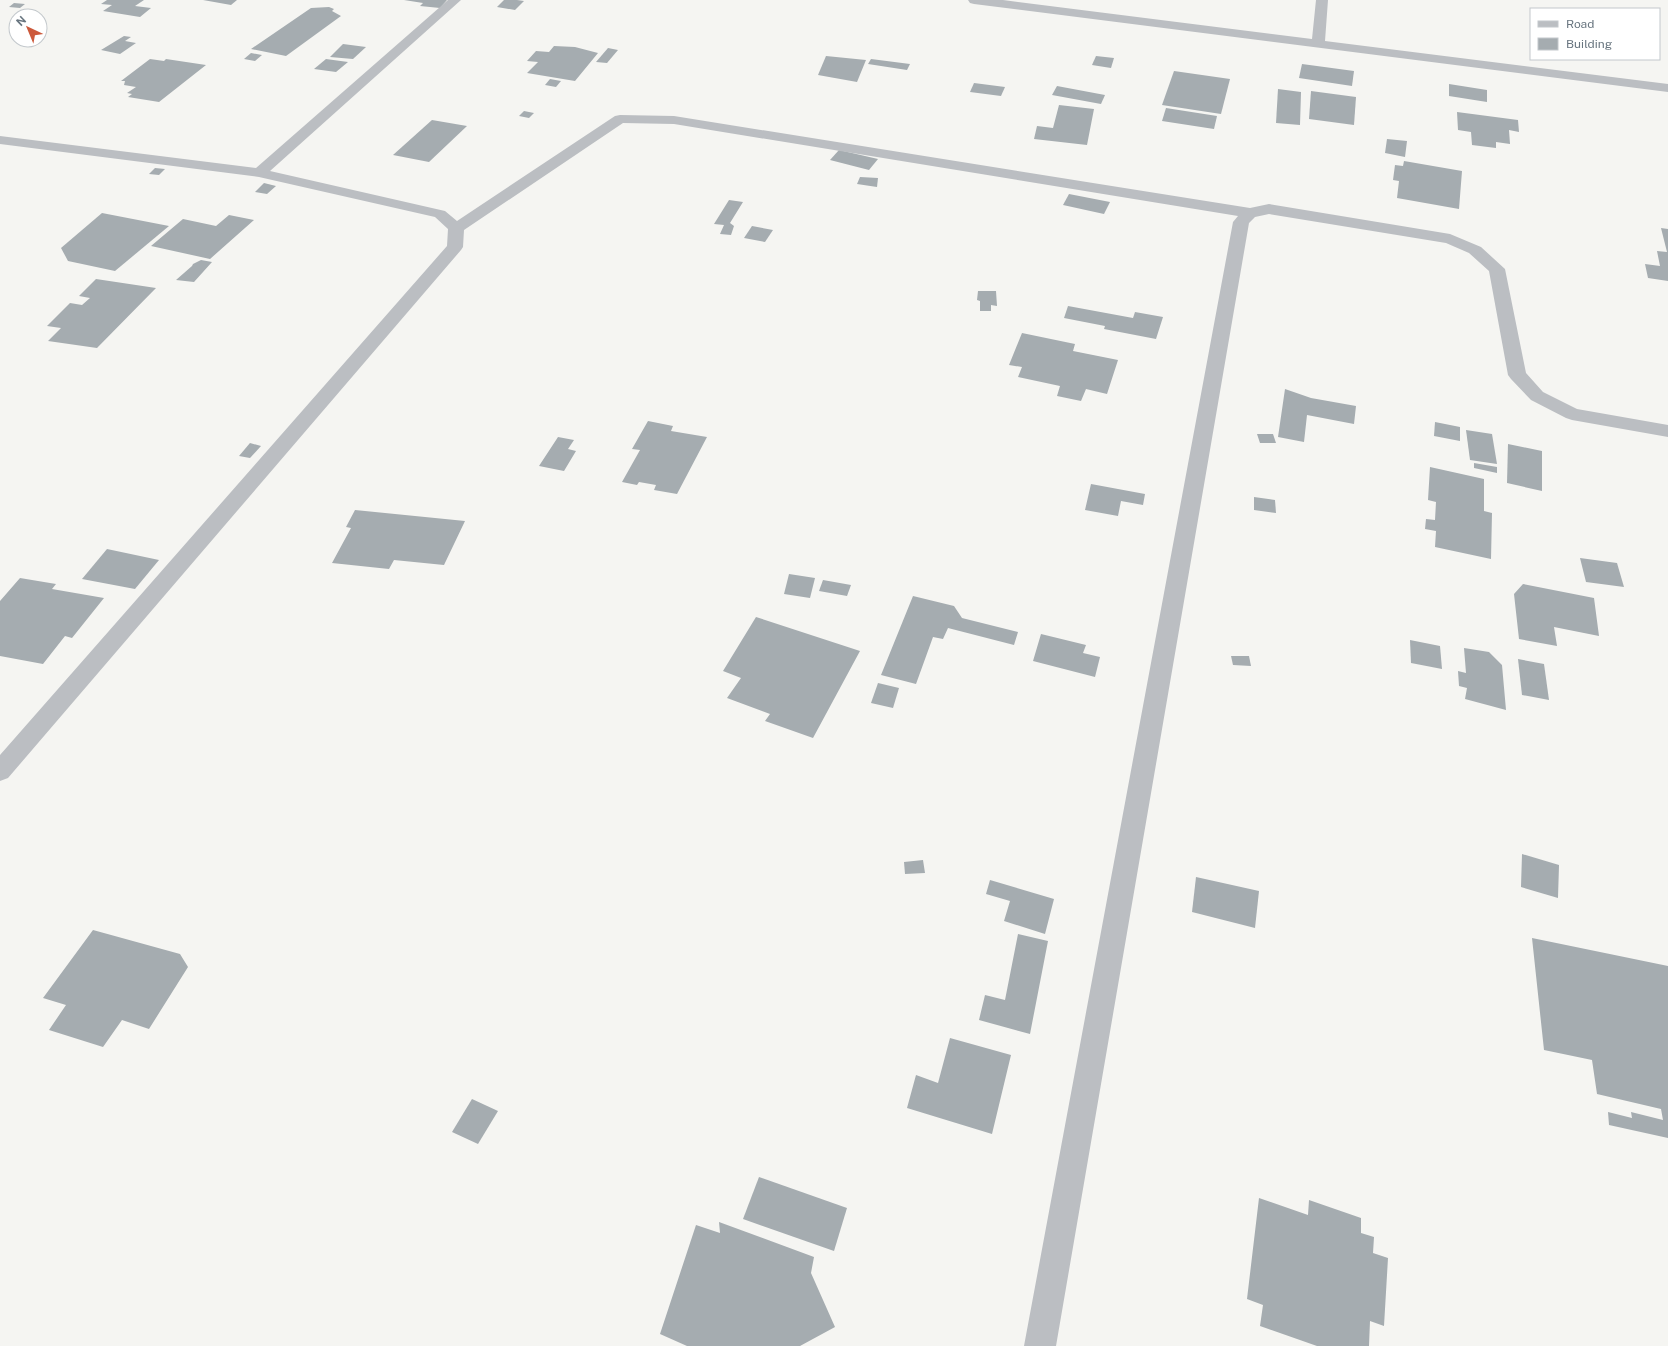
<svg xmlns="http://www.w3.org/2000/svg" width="1668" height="1346" viewBox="0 0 1668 1346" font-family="'Public Sans',sans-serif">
  <rect width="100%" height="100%" fill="#f5f5f2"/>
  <g fill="#a5acb0">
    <polygon points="107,0 144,0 135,6 151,8 140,17 103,11 112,5 101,4"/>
    <polygon points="203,0 237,0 231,5"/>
    <polygon points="404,0 447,0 440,8 420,6 423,3"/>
    <polygon points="504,0 517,0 524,1 515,10 497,7"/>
    <polygon points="14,3 25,4 20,8 9,7"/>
    <polygon points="329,7 334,9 332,11 341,16 286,56 251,49 311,8"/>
    <polygon points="124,36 131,37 125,41 136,43 120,54 101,50"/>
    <polygon points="343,44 366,47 353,59 330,57"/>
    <polygon points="554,46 575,47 598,53 575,81 527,73 538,62 527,61 536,51 549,52"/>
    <polygon points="608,48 618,50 607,63 596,62"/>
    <polygon points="251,53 262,55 255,61 244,59"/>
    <polygon points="826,56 866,60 857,82 818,75"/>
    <polygon points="1096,56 1114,58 1111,68 1092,65"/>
    <polygon points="150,59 164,61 166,59 206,65 159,102 128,97 132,94 127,93 136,87 124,85 125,81 121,81"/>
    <polygon points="326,59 348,62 336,72 314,69"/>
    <polygon points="871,59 910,64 907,70 868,64"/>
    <polygon points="1302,64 1354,71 1352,86 1299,78"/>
    <polygon points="1174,71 1230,79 1221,114 1162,105"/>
    <polygon points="550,79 561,81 556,87 545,85"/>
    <polygon points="974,83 1005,87 1001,96 970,92"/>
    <polygon points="1449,84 1487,90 1487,102 1449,96"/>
    <polygon points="1057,86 1105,95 1101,104 1052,95"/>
    <polygon points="1278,89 1301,92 1300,125 1276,123"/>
    <polygon points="1311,91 1356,97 1354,125 1309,119"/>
    <polygon points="1059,105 1094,109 1087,145 1034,139 1037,126 1053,128"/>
    <polygon points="1166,108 1217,116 1214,129 1162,121"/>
    <polygon points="524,111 534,113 529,118 519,116"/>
    <polygon points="1457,112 1518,120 1519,132 1509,130 1510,144 1496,142 1496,148 1472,145 1471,132 1458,130"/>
    <polygon points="432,120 467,126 429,162 393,155"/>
    <polygon points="1387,139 1407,141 1405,157 1385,153"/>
    <polygon points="839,150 878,159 869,170 830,160"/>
    <polygon points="1404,161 1462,171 1459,209 1397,198 1399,181 1393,180 1395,165 1403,166"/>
    <polygon points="155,168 165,169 159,175 149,174"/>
    <polygon points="860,177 878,178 877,187 857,184"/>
    <polygon points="264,183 276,186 267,194 255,192"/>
    <polygon points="1069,194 1110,202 1104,214 1063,205"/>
    <polygon points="729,200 743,202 730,223 734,226 731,235 720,234 724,225 714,224"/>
    <polygon points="102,213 169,226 115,271 68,261 61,248"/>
    <polygon points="229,215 254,220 210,259 151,246 183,219 216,226"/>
    <polygon points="752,226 773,230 765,242 744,238"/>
    <polygon points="1661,228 1668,229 1668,281 1648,278 1645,264 1660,266 1657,251 1667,252"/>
    <polygon points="201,260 212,262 194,282 176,280 192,266 193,264"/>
    <polygon points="96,279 156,288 97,348 48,341 61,328 47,326 70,303 82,305 90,298 79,296"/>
    <polygon points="978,291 996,291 997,306 991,305 991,311 980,311 980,301 977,300"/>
    <polygon points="1068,306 1133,318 1135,312 1163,317 1156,339 1104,329 1105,326 1064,318"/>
    <polygon points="1022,333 1075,344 1073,351 1118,360 1107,394 1086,389 1081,401 1057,396 1060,386 1018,377 1022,367 1009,365"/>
    <polygon points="1285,389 1311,398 1356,406 1354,424 1307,415 1304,442 1278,437"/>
    <polygon points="648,421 673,426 671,431 707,437 677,494 654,490 656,485 639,482 637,485 622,482 640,450 632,449"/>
    <polygon points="1435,422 1460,427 1460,441 1434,436"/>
    <polygon points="1466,430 1492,434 1497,464 1470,460"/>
    <polygon points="1257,434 1273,434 1276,443 1260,443"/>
    <polygon points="558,437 574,440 568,449 576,451 564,471 539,466"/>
    <polygon points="250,443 261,446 250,458 239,456"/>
    <polygon points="1508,444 1542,451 1542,491 1507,483"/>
    <polygon points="1474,463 1497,467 1497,473 1474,468"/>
    <polygon points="1430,467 1484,479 1484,511 1492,513 1491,559 1435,547 1436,531 1425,529 1426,519 1435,520 1436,502 1428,500"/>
    <polygon points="1091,484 1145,494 1143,505 1121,501 1118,516 1085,510"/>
    <polygon points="1254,497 1275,500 1276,513 1254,510"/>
    <polygon points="355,510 465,521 444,565 394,560 389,569 332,563 351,528 346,527"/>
    <polygon points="107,549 159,560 135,589 82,579"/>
    <polygon points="1580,558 1617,563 1624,587 1586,582"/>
    <polygon points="789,574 815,578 810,598 784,594"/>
    <polygon points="20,578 56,584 52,589 104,598 72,638 65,636 43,664 0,656 0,601"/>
    <polygon points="823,580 851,585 847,596 819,591"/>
    <polygon points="1523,584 1594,598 1599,636 1554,627 1557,646 1519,639 1514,594"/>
    <polygon points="913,596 954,606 962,618 1018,632 1014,645 948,628 943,639 933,637 916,684 881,675"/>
    <polygon points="756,617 860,651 813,738 765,721 770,714 727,698 741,678 723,671"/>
    <polygon points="1041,634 1086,645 1083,653 1100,657 1095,677 1033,661"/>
    <polygon points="1410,640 1440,646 1442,669 1411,663"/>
    <polygon points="1464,648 1489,652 1502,665 1506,710 1465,699 1467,688 1459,686 1458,671 1466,673"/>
    <polygon points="1231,656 1249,656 1251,666 1233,665"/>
    <polygon points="1518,659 1544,664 1549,700 1522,695"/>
    <polygon points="878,683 899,688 893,708 871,703"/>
    <polygon points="1522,854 1559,865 1558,898 1521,887"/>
    <polygon points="923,860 925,873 905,874 904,862"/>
    <polygon points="1196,877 1259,891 1255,928 1192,912"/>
    <polygon points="990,880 1054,899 1045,934 1004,921 1010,901 986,894"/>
    <polygon points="93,930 180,954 188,967 149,1029 122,1020 103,1047 49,1030 66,1005 43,998"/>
    <polygon points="1018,934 1048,941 1030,1034 979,1020 985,995 1005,1000"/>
    <polygon points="1532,938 1668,966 1668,1138 1609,1125 1608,1112 1632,1118 1631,1112 1663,1120 1661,1109 1597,1094 1592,1060 1544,1050"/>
    <polygon points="950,1038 1011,1055 992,1134 907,1108 916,1075 938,1083"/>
    <polygon points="472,1099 498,1111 478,1144 452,1132"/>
    <polygon points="759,1177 847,1208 834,1251 743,1219"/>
    <polygon points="1259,1198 1308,1215 1309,1200 1361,1218 1361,1233 1374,1237 1373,1253 1388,1258 1384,1326 1370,1321 1369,1346 1317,1346 1260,1326 1263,1305 1247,1299"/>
    <polygon points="719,1222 814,1257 811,1273 835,1327 800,1346 687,1346 660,1334 696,1225 720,1233"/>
  </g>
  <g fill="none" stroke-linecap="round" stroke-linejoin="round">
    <g fill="#bbbec2" fill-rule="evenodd">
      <polygon points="448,0 461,0 270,171 445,211 457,221 615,116 620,115 674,116 1250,208 1269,204 1450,234 1481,247 1505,269 1526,373 1543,392 1577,409 1668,425 1668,437 1572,420 1566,418 1531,400 1511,379 1508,375 1489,271 1469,253 1446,243 1269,214 1255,217 1249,223 1056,1346 1024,1346 1233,222 1238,216 674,124 623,123 464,230 463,247 461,250 8,778 0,781 0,755 447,246 448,229 435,217 259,177 0,144 0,136 256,168"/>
      <polygon points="968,0 1003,0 1312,39 1316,0 1328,0 1325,41 1668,84 1668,92 974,4 970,3"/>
    </g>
  </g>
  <rect x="1530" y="8" width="130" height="52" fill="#ffffff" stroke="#c3c8cc"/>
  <rect x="1538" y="21" width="20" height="6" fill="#bbbec2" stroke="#c3c8cc"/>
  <text x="1566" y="28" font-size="12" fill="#68757f">Road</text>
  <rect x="1538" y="38" width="20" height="12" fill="#a5acb0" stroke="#c3c8cc"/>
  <text x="1566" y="48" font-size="12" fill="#68757f">Building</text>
  <g transform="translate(28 28) rotate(316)"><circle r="19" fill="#ffffff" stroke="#c3c8cc"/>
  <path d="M0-3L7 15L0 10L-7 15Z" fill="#cc593b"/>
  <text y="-6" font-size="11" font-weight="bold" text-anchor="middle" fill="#68757f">N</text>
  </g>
</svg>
